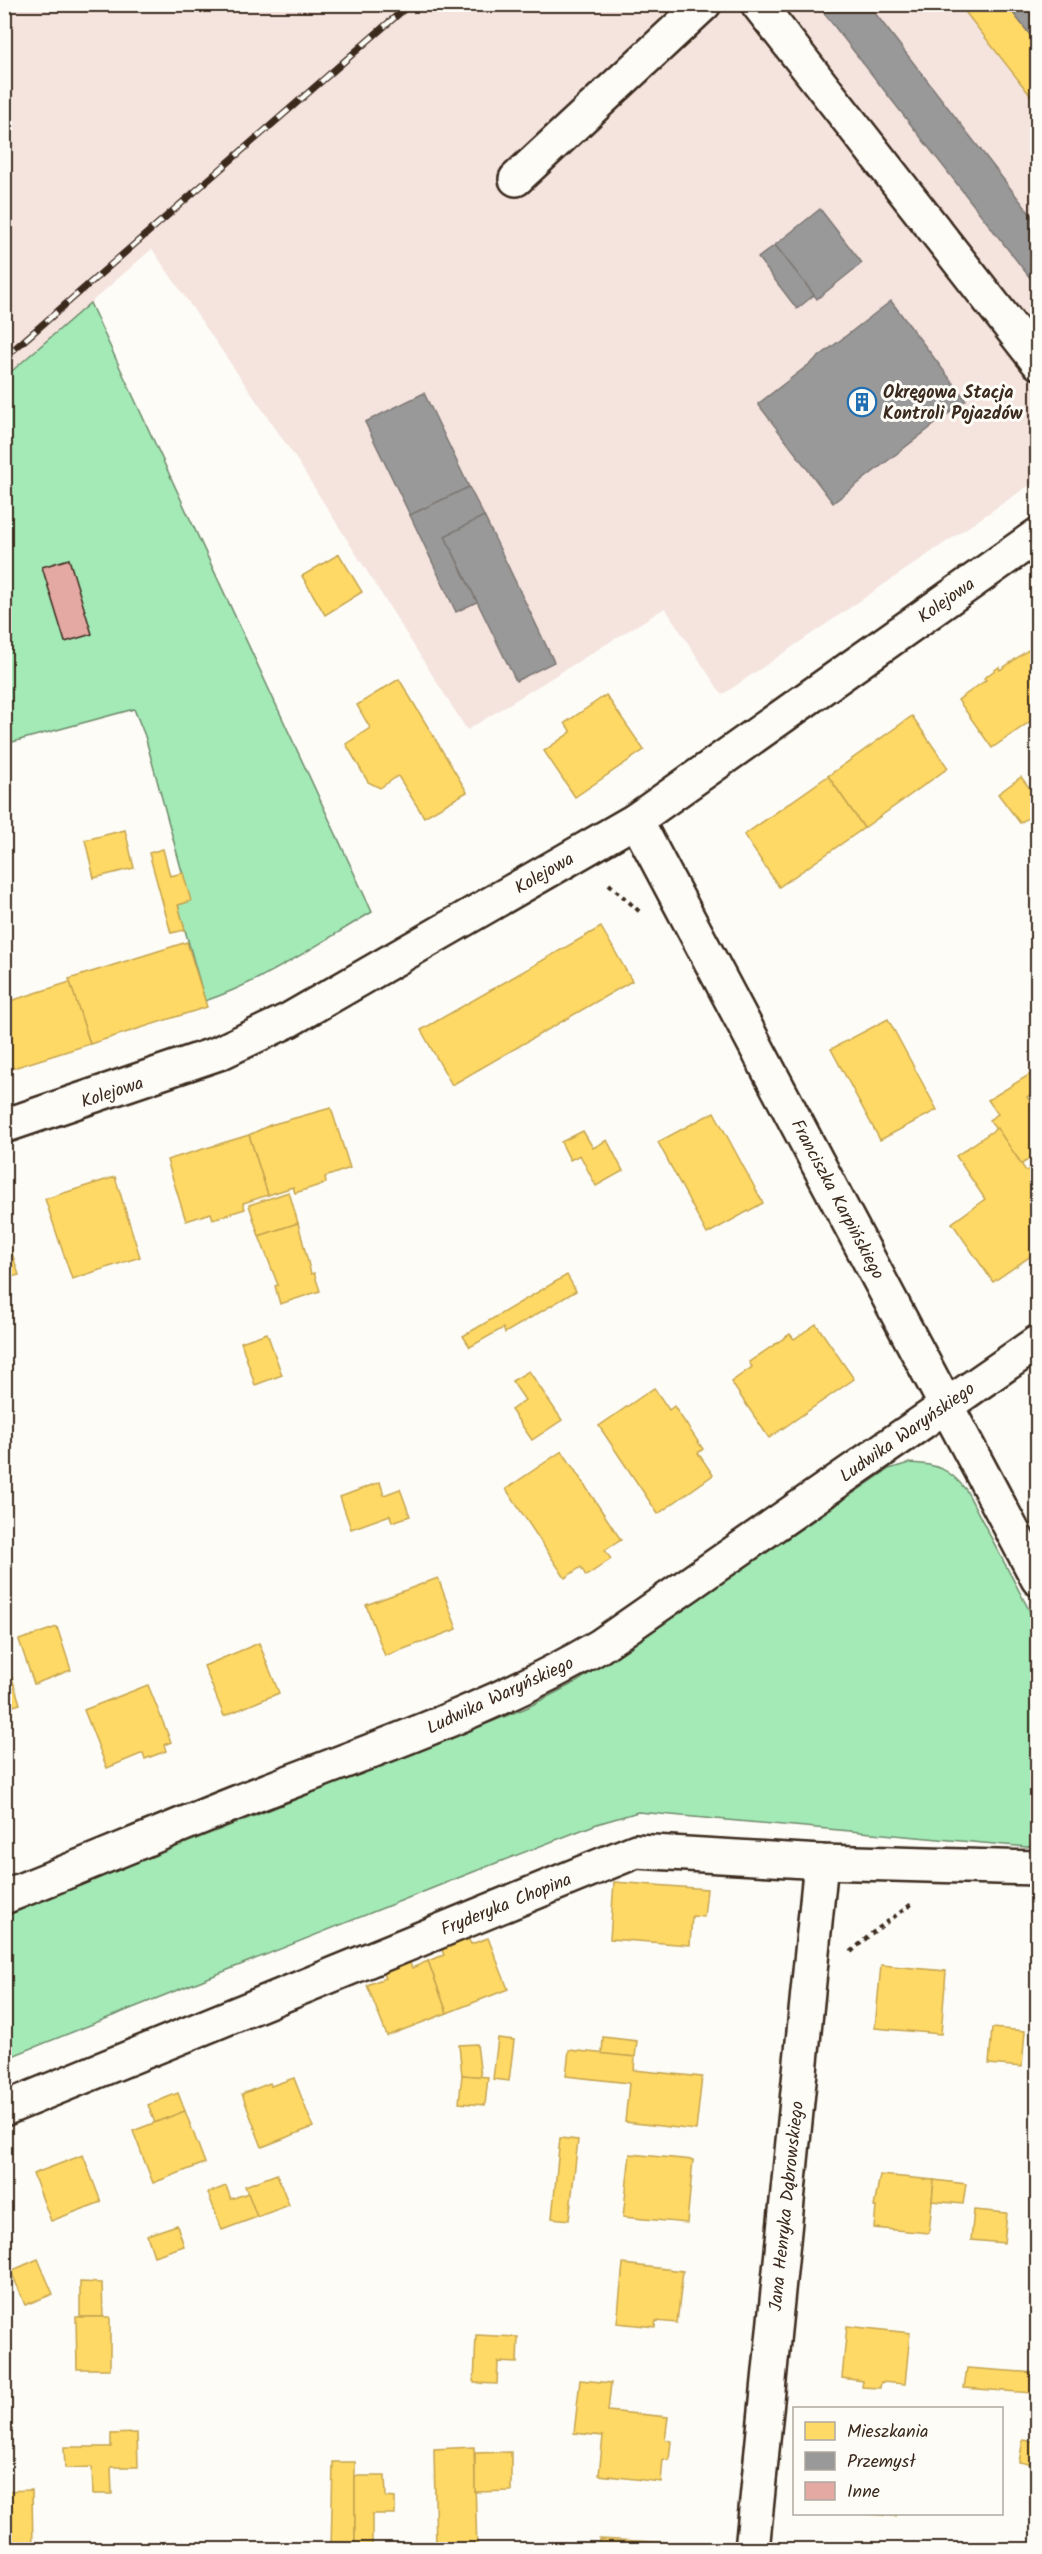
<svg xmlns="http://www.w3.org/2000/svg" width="1042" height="2554" viewBox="0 0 1042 2554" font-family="Kalam,sans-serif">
  <rect width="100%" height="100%" fill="#fdfcf7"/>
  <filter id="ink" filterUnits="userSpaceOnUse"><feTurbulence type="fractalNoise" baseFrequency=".0167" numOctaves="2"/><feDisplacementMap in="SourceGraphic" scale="12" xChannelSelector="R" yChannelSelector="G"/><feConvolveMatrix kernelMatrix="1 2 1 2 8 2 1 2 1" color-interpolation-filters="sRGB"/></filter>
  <g filter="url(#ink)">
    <polygon fill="#f5e3de" points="5,5 1037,5 1037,480 722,695 665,608 467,730 293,454 152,249 5,377"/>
    <g fill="#a3eab7" stroke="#6f8a6a" stroke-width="1.5">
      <path d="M90,303L372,912C318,944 264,981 205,1001L178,905L190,901L145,736L134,709L5,744V377Z"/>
      <polygon points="1037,1455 1038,1506 1037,1506 1032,1495"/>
      <path d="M909,1463C936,1464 949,1468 966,1490L1037,1625V1845L1027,1847L638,1812L597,1824L468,1874L5,2059V1915L526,1708L578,1681L889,1469Z"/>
    </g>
    <g fill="#ffd966" stroke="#c4a450" stroke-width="1.5">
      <polygon points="959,4 1006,4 1038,45 1038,105"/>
      <polygon points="339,554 362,592 325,615 302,576"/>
      <polygon points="1028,650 1038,664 1038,716 992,748 958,700 986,680 984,678 999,667 1000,670"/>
      <polygon points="399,679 467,792 424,817 398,776 380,788 368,782 346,744 370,728 357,705"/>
      <polygon points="606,695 644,750 575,797 544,751 571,732 565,723"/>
      <polygon points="912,716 948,768 864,828 828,776"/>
      <polygon points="828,776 864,828 779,887 744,835"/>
      <polygon points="1021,777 1038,799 1038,811 1020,823 998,794"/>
      <polygon points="125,830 134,868 94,878 85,840"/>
      <polygon points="163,849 170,876 183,873 191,901 178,905 185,930 171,933 149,853"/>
      <polygon points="601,927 632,981 452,1085 421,1030"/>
      <polygon points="187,942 207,1007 90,1044 69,979"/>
      <polygon points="70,982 90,1044 4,1071 4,1003"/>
      <polygon points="888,1019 937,1110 880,1140 831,1049"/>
      <polygon points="1037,1070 1038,1090 1027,1097 1038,1112 1038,1153 1022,1164 989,1120 998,1114 988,1100"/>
      <polygon points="331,1108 350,1168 325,1177 326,1183 295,1193 293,1187 268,1195 249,1135 270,1125"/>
      <polygon points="714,1112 763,1203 707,1234 658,1142"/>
      <polygon points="997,1128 1026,1171 1038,1163 1038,1251 993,1282 952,1223 985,1199 956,1156"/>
      <polygon points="583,1131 593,1148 607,1140 623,1171 596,1186 580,1155 570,1160 561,1142"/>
      <polygon points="249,1135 268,1195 243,1203 245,1209 213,1219 211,1213 186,1221 167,1160"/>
      <polygon points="115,1177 140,1257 72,1279 45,1199"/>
      <polygon points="289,1192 298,1223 259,1236 249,1205"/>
      <polygon points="298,1223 311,1274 314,1273 320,1291 280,1304 275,1286 278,1285 259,1236"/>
      <polygon points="4,1228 19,1275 4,1279"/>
      <polygon points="567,1275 576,1291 505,1333 503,1328 470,1347 463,1336"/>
      <polygon points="816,1324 854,1379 769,1438 731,1382 752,1367 749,1362 790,1334 794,1339"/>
      <polygon points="267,1333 282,1375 255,1385 241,1342"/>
      <polygon points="529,1371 562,1420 532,1440 511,1410 525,1400 512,1381"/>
      <polygon points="654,1388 669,1410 674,1406 703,1449 698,1453 713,1475 658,1514 599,1426"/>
      <polygon points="562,1451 621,1540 605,1550 611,1559 586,1576 581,1567 565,1578 506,1489"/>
      <polygon points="380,1482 384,1495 400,1489 410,1516 392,1522 390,1515 351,1529 340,1497"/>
      <polygon points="438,1578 457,1629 385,1656 366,1605"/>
      <polygon points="57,1627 71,1670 34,1684 19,1640"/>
      <polygon points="259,1643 279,1693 224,1716 204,1666"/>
      <polygon points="5,1655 20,1704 4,1709 4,1656"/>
      <polygon points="148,1685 171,1742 164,1745 166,1751 145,1759 143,1753 107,1768 84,1710"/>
      <polygon points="614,1882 707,1889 704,1917 692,1916 690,1945 610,1939"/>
      <polygon points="468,1938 471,1944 488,1938 508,1989 447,2013 428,1961 444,1955 441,1948"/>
      <polygon points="409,1961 412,1968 428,1961 447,2013 387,2036 367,1985 385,1978 382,1972"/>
      <polygon points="881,1965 946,1971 941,2034 875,2028"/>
      <polygon points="992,2028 1025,2031 1022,2067 989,2064"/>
      <polygon points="603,2037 637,2041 635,2057 602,2054"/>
      <polygon points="498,2038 514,2040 509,2081 493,2079"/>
      <polygon points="477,2044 481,2077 462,2075 459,2045"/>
      <polygon points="569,2050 635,2057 634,2070 702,2077 696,2130 625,2122 629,2083 566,2076"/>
      <polygon points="462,2075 488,2077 485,2105 459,2103"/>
      <polygon points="294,2078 313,2127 262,2147 242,2094 270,2083 271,2086"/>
      <polygon points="178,2093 185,2111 155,2123 148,2105"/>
      <polygon points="185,2111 205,2163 153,2183 133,2131"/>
      <polygon points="560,2138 578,2140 569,2220 552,2218"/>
      <polygon points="630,2154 693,2160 687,2223 623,2217"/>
      <polygon points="83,2155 101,2202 51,2221 33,2174"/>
      <polygon points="277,2174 289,2205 257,2217 245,2186"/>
      <polygon points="880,2175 934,2180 929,2233 874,2228 876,2207 874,2207"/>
      <polygon points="934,2180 966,2184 963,2204 932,2201"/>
      <polygon points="226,2186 231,2199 248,2193 257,2217 222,2230 208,2193"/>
      <polygon points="974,2210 1007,2213 1004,2243 971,2240"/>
      <polygon points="177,2225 184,2246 154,2256 147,2235"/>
      <polygon points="38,2259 53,2294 25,2305 11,2271"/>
      <polygon points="623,2264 683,2271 677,2323 656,2321 655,2327 617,2323"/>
      <polygon points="80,2282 102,2283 103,2317 80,2317"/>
      <polygon points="76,2317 110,2317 110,2369 77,2369"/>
      <polygon points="847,2326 910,2333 905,2384 881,2382 880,2388 862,2387 863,2381 842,2378"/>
      <polygon points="476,2335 518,2337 517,2363 498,2362 497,2384 474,2383"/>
      <polygon points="967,2368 1035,2373 1033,2393 964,2388"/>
      <polygon points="580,2380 611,2383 608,2411 668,2417 665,2440 671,2441 669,2460 663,2459 661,2482 599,2475 603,2436 574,2433"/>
      <polygon points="137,2433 138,2467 111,2467 112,2494 93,2494 92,2467 65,2468 64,2447 111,2447 111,2434"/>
      <polygon points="1023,2440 1038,2442 1038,2484 1032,2483 1035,2465 1019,2462"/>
      <polygon points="474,2447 477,2550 436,2550 434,2449"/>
      <polygon points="511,2452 511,2491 475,2492 475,2453"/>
      <polygon points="333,2462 355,2462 355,2550 331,2550"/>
      <polygon points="355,2476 385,2476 386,2497 395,2498 395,2514 372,2514 372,2550 355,2550"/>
      <polygon points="32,2490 33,2550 4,2550 4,2491"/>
      <polygon points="866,2514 896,2514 896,2516"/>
      <polygon points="599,2539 675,2543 674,2550 599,2550"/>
    </g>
    <g fill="#999" stroke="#7d7874" stroke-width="1.5">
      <polygon points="817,4 868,4 1038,224 1038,288"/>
      <polygon points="1006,4 1038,4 1038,45"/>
      <polygon points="820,209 862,263 817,299 775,245"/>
      <polygon points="775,245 814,295 797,309 758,258"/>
      <polygon points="891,301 966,400 833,503 758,404"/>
      <polygon points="424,393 469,487 410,515 365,422"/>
      <polygon points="469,487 484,516 445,536 477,602 456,612 410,515"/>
      <polygon points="484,516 554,662 516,681 445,536"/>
    </g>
    <polygon fill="#e3a9a2" stroke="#3b2a1e" stroke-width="1.5" points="69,559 92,634 65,642 42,567"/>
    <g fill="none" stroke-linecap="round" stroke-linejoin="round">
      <g stroke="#3b2a1e" stroke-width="38">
        <g id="minor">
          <polyline points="758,4 1038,362"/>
          <polyline points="516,179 704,4"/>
          <polyline points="636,820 1038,1579"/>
          <polyline points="4,1126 219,1053 289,1020 636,820 1038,535"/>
          <path d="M4,1897C92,1862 179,1825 266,1791C380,1747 495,1708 600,1646L1038,1342"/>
          <polyline points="4,2109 636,1851 821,1862 1038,1868"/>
          <polyline points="752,2550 821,1862"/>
        </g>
      </g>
      <g stroke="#3b2a1e" stroke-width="4" stroke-dasharray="4.5 4.5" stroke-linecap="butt">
        <polyline points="609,884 640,912"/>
        <polyline points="851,1952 872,1933 913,1903"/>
      </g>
      <use href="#minor" stroke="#fdfcf7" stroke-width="33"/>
      <g stroke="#3b2a1e" stroke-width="7">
        <polyline id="rail" points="4,358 410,4"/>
      </g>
      <use href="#rail" stroke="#fdfcf7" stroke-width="4.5" stroke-dasharray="14" stroke-linecap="butt"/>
    </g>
  </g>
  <defs>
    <g id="building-ring" transform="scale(1.5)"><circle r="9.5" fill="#fdfcf7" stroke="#1f6fb2" stroke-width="1.5"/><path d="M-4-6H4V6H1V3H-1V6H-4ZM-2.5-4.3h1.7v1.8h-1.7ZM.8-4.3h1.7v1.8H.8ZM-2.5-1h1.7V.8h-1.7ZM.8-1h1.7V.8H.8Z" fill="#1f6fb2"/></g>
  </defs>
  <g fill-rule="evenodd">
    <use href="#building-ring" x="862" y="402"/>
  </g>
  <g text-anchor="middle" stroke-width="6" stroke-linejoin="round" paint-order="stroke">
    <g font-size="18" font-weight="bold" fill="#3b2a1e" stroke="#fdfcf7" text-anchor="start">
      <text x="883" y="398">Okręgowa Stacja<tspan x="883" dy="21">Kontroli Pojazdów</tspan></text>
    </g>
    <g font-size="18" fill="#3b2a1e" stroke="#fdfcf7">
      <text transform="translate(946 600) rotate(-35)" y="6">Kolejowa</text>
      <text transform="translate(544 873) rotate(-30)" y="6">Kolejowa</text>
      <text transform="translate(112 1092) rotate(-18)" y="6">Kolejowa</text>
      <text transform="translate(838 1199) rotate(62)" y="6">Franciszka Karpińskiego</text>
      <text transform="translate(907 1432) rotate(-35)" y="6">Ludwika Waryńskiego</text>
      <text transform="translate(500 1695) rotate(-25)" y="6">Ludwika Waryńskiego</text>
      <text transform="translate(506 1904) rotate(-22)" y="6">Fryderyka Chopina</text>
      <text transform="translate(786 2206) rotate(-84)" y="6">Jana Henryka Dąbrowskiego</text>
    </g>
  </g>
  <rect width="1042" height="2554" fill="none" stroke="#fdfcf7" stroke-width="24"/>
  <rect x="12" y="12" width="1018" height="2530" fill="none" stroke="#3b2a1e" stroke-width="2" filter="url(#ink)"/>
  <rect x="793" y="2407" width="210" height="108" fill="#fdfcf7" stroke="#afa8a0" stroke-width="1.5"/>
  <rect x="805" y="2422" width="30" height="18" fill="#ffd966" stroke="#afa8a0" stroke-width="1.5"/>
  <text x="847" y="2437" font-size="18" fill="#3b2a1e">Mieszkania</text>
  <rect x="805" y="2452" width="30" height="18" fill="#999999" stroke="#afa8a0" stroke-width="1.5"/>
  <text x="847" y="2467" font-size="18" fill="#3b2a1e">Przemysł</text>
  <rect x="805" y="2482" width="30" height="18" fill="#e3a9a2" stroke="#afa8a0" stroke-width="1.5"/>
  <text x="847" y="2497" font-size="18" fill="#3b2a1e">Inne</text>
</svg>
